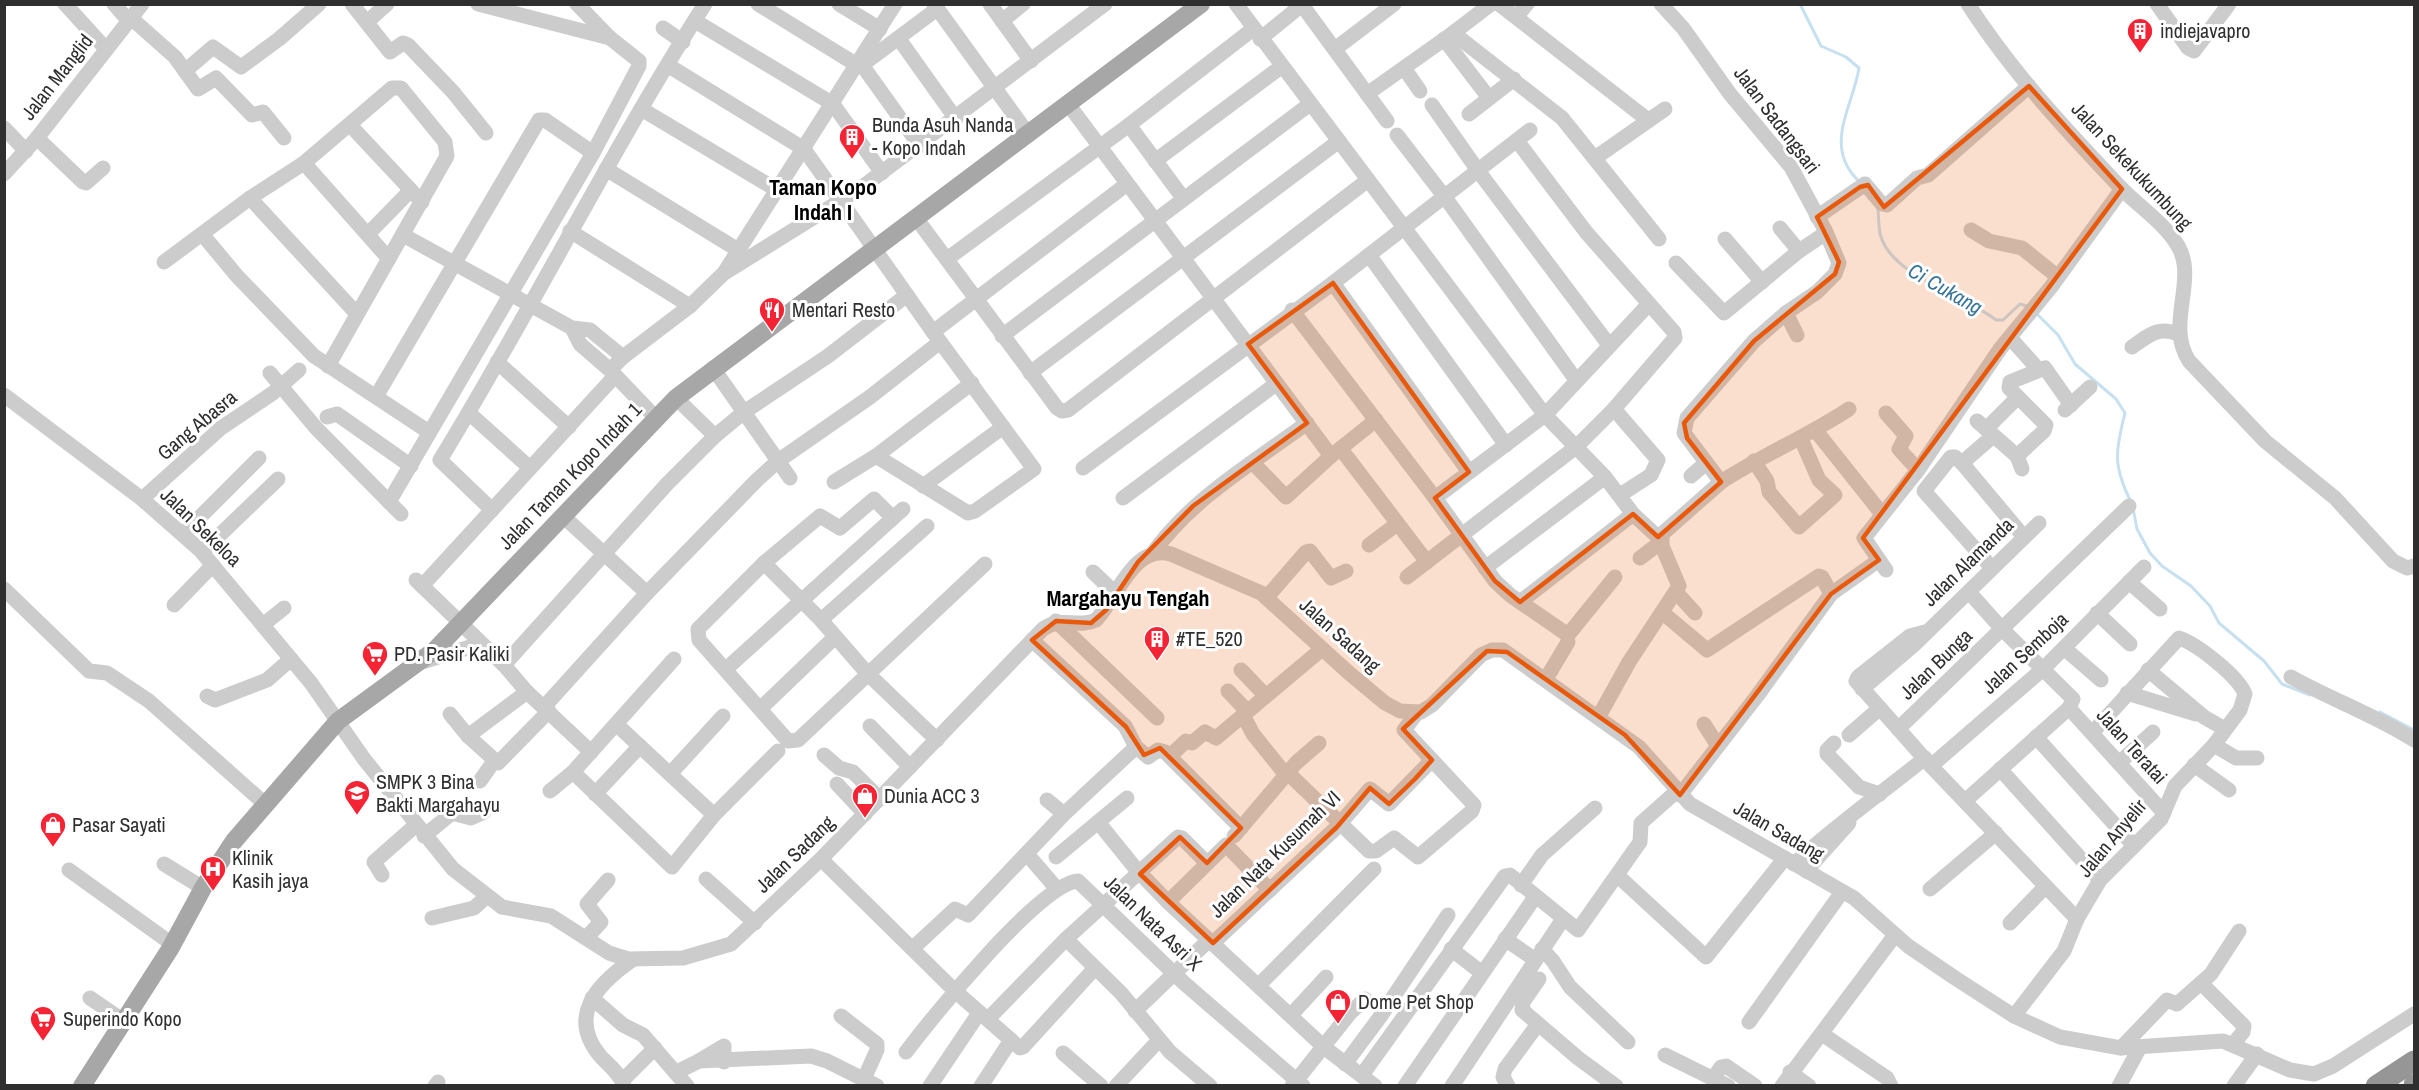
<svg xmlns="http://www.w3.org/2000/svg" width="2419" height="1090" viewBox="0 0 2419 1090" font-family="'Archivo Narrow',sans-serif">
  <rect width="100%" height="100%" fill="#fff"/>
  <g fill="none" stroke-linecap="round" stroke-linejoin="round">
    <g stroke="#c7e0ef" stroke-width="3">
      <path d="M1800,4L1821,46L1846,57L1859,68C1853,107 1821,148 1861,183"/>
      <path d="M1878,209C1879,218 1878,228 1881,237C1894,277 1963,294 1996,320H2003L2020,304L2027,306"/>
      <path d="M2035,312L2058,335L2075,364L2116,399L2125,413C2115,452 2113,466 2131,502"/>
      <polyline points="2133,508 2137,529 2150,553 2162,566 2191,586 2210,606 2219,623 2264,661 2282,684 2310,695"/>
      <polyline points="2380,712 2414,730"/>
    </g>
    <g stroke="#ccc" stroke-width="15">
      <polyline points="65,4 106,49"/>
      <polyline points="114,4 129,21"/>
      <polyline points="352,4 390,52 403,43 408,45 453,92 486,133"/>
      <polyline points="577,4 609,37"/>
      <polyline points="758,4 857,65 862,65 937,9"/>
      <polyline points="839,4 880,29"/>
      <polyline points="934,4 1028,134"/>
      <polyline points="990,4 1031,61"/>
      <polyline points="1236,4 1545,415 1605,477 1633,514 1660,539"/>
      <polyline points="1499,4 1648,120"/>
      <path d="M1968,4C2011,71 2066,130 2120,187C2138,206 2165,223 2178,246C2198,280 2165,324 2189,361L2265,441L2335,498L2393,561L2407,568L2414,566"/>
      <polyline points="2157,4 2188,48 2194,51 2229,4"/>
      <polyline points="1302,5 1387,121"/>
      <polyline points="1516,17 1527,4"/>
      <polyline points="131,18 175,57 198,89 216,78 252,115 263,112 284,138"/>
      <polyline points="695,21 833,104 882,173"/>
      <polyline points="1002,21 1023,4"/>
      <polyline points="367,22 387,4"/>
      <polyline points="663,28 683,42"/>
      <polyline points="1453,33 1491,4"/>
      <polyline points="899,39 956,119"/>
      <polyline points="1260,39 1303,4"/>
      <polyline points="1444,39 1489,98"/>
      <polyline points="1335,49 1394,4"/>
      <polyline points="862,65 920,146"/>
      <polyline points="669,66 804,149 933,332 1034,469 975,511 968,513 876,456"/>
      <polyline points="1404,68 1420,91"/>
      <polyline points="185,71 213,47 241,67 279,39 319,4"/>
      <polyline points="1367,94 1453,33 1562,118 1659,239"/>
      <polyline points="1068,104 1331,456"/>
      <polyline points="1432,105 1479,172 1609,345"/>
      <polyline points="643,110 777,190"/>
      <polyline points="1469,114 1514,79"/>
      <polyline points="350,125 422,202"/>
      <polyline points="1129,125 1183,198"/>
      <polyline points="4,128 26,151"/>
      <polyline points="1397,135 1447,200 1576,380"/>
      <polyline points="37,138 83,182 86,183 103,168"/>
      <polyline points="1595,158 1665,109"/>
      <polyline points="1155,161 1281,67"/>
      <polyline points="304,163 389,259"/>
      <polyline points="606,169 738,250"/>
      <polyline points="4,174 37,138 142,4"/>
      <polyline points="250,198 357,314"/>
      <polyline points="1817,217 1865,184 1882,204 1887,205 1917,178 1928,175 2029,86"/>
      <polyline points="916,218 1057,408 1062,411 1068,410 1368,180"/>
      <polyline points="1780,228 1799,251"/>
      <polyline points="1971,230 1989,241 2022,248 2058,277"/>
      <polyline points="570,231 690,306"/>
      <polyline points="202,234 237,276 314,356 429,432"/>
      <polyline points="368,234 410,191"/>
      <polyline points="403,235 572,328 590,330 623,357"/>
      <polyline points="1725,239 1762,282"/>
      <polyline points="1369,255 1506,445"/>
      <polyline points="947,259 1129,125 1253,29"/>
      <polyline points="164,262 250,198 304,163 392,88 401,88 445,142 447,156 328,366"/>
      <polyline points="1676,263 1724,313 1799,251 1826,233"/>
      <polyline points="724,273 895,4"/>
      <polyline points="1333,283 1469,472"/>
      <polyline points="1292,310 1435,498 1495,581 1510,595 1568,635 1615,577"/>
      <polyline points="1786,313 1797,335"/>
      <polyline points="572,328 580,344 610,370"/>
      <polyline points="933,332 1127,184"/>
      <polyline points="1002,336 1310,104"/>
      <polyline points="2013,341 2038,369"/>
      <path d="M2132,347C2149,335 2158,326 2178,334"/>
      <polyline points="497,362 569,427"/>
      <polyline points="713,368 790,478"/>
      <polyline points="270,373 316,428 401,514"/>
      <polyline points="1030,373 1339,141"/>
      <path d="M4,395L142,499L200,550L311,683L364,759L453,869L502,907L551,916L609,953L628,959L683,958L731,944L821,859L1043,629C1063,615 1077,629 1096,620C1117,598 1134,543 1171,554L1261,593L1349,673L1385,703L1400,711L1421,712L1432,705L1481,655L1492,650H1503L1639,747L1690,804L1854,898L1908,946L1955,978L2014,1016L2060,1037L2121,1048L2223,1041L2290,1070L2314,1074L2333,1066L2414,1014"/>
      <polyline points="377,395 539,120 545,120 593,153"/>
      <polyline points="676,398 715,436"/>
      <polyline points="1614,409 1658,460 1651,475 1620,495"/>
      <polyline points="2065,410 2090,387"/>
      <polyline points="469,413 530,468"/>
      <polyline points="1886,413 1906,436 1899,449 1918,470"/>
      <polyline points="327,417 337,414 411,466"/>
      <polyline points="656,418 610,370 623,357 690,306 723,274 861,188 1105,4"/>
      <polyline points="1977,421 2017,456 2022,469"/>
      <polyline points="1986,429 2018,397"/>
      <polyline points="1816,431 1882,514"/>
      <polyline points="1341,449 1427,562"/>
      <polyline points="2017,456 2044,431 2046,425 2009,388 2010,382 2045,368 2071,405"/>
      <polyline points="1754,461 1767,481 1769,492 1799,527 1835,495 1819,480 1801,439"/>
      <polyline points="1253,463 1286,497 1331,456 1376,420"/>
      <polyline points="1962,463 1993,436"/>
      <polyline points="1083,468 1333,283 1530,130"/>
      <polyline points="1691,476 1706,463"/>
      <polyline points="834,482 876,456 972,383"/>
      <path d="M1721,482C1763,455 1808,436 1849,409"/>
      <polyline points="923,486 1003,427"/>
      <polyline points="1123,498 1276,384"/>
      <polyline points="1435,498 1545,415 1648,305"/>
      <polyline points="142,499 221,428 273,393 299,370"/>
      <polyline points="389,502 593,153 639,66 639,61 610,38 478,4"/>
      <path d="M492,510L440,460C532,310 610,152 705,4"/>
      <polyline points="564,517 647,593"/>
      <polyline points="893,518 874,499 840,528 820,516 764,563 698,629 699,640 788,741 798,740 985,564"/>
      <polyline points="183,534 259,458"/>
      <polyline points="1369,545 1397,524"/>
      <polyline points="202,552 278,479"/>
      <path d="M1152,554C1192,498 1253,463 1307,423"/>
      <polyline points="1640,558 1661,542"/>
      <polyline points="764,563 821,620 867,673 937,740"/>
      <polyline points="1485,568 1605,477"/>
      <polyline points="1992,568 1924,491 1951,457 1955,457 1962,463 2024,537"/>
      <polyline points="1886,570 1864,538 1918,470 2000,349 2051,287 2122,189"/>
      <polyline points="1093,572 1116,594"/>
      <polyline points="1407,577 1576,447 1614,409 1675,338 1674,332 1586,232 1518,142"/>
      <polyline points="416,580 504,665 527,692 591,752"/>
      <polyline points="2129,582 2160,609"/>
      <polyline points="422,586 615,376"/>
      <polyline points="4,589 89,671 107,673 149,701 264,803"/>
      <polyline points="1676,592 1695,613"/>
      <polyline points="1267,597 1306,552 1310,551 1331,578 1346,571"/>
      <polyline points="1520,602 1633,514"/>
      <polyline points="174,605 213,565"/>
      <polyline points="1663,613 1707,650 1819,576 1822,577 1831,594"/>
      <polyline points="2097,613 2130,644"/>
      <polyline points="821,620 927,526"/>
      <polyline points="1056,621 1157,718"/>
      <polyline points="264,624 284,608"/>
      <polyline points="1925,632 1910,636 1858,677 1856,681 1931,766 2077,919"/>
      <polyline points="1032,640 1125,726 1136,747 1148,757 1158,750 1165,752 1241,828"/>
      <polyline points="2064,648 2101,680"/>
      <polyline points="422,662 480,644"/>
      <polyline points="504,665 667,484 715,436 744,412 828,356 907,295"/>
      <polyline points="726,669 903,509"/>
      <polyline points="1241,670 1265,695"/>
      <polyline points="2148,670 2204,717 2225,729"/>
      <path d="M2291,677C2332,700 2375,715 2414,740"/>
      <polyline points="1546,679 1568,642"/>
      <polyline points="1862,689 1915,644 2039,523"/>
      <polyline points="1228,691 1247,711"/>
      <polyline points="2127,693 2196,714"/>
      <polyline points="207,696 215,700 267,680 291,659"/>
      <polyline points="544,707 647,593 757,480 778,461 870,397 940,342"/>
      <polyline points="761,708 835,637"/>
      <polyline points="2069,708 2164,813"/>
      <polyline points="450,714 468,736 498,763 549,711"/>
      <polyline points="1243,715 1253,734 1286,775"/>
      <polyline points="1599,716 1629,662 1679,586 1662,546 1662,534 1721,482 1684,433 1687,418 1754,341 1786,313 1817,292 1835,274 1839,263 1825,230 1791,167 1730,94 1683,28 1661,4"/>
      <polyline points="616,724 714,815"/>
      <polyline points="1704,724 1718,746"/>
      <polyline points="870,726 910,767"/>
      <polyline points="1898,729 2129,506"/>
      <polyline points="1849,735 1880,708"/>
      <polyline points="468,736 527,692"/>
      <polyline points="2036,737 2134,846"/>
      <polyline points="1834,743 1827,750 1827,754 1859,787 1880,794"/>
      <polyline points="2214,745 2236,758 2257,758"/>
      <polyline points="824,755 839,768 853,772 880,799"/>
      <polyline points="1170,756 1186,741 1192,743 1205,732 1216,738 1322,649"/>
      <polyline points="2119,763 2153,732"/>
      <polyline points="2194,765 2229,790"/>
      <polyline points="1931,766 2043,669 2144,567"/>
      <polyline points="2000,769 2100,880"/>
      <polyline points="573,772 672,867 714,815 778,751"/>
      <polyline points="1288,773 1369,851 1376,851 1394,838 1418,857 1472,811 1474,805 1404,730 1417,713"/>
      <polyline points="670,774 723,716"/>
      <polyline points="480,781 494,761"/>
      <polyline points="837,784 865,814"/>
      <polyline points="550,791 573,772 674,659"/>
      <polyline points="595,794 640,746"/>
      <polyline points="1680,795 1757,696 1831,594 1879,560"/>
      <polyline points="1127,798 1098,822 1136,869 1168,902 1325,1048 1375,1086"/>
      <polyline points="1047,800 1064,814"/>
      <polyline points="1965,801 2069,708 2073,699 2002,629 1969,592"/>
      <polyline points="424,836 452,813 471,818 484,812"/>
      <polyline points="1234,836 1296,763 1319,743"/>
      <polyline points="1027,854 1057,889"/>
      <polyline points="1056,857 1098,822"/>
      <polyline points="821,859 955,991 1011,1040"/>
      <polyline points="164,864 203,888"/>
      <path d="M1794,864C1835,825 1881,794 1925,758"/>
      <polyline points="69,870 172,944"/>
      <polyline points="1806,871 1849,823"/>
      <polyline points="382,875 374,862 416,825"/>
      <polyline points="1618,876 1706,957 1785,858"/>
      <polyline points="706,879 755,923"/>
      <polyline points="1521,885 1542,855 1595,808"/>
      <polyline points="1930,889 1996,833"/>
      <polyline points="1168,902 1226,845 1270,890"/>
      <polyline points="432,918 474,908 486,897"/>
      <polyline points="2010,923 2045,887"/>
      <polyline points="586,938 601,922 587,904 608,880"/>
      <polyline points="1066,939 1121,993 1170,1052 1210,1086"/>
      <polyline points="1505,939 1534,959"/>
      <polyline points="1213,943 1337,827 1370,789 1389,804 1432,760"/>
      <polyline points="913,948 955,909 968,915 1064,814 1136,747"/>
      <polyline points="1451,949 1482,973"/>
      <polyline points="1542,949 1553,961 1570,987 1628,1042"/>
      <polyline points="1539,979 1523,1002 1522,1010 1578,1058 1616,1086"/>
      <polyline points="2201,983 2244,1026 2243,1032 2234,1043"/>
      <polyline points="1259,985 1374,869"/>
      <polyline points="90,998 125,1022"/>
      <polyline points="592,998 623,1025 643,1035 687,1086"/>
      <polyline points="1135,1011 1209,940"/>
      <polyline points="1291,1015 1326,977"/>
      <polyline points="841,1016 877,1044 877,1050 864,1079"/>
      <path d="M2014,1016L2064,951L2077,919L2100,880L2161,819L2175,786L2214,745L2240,710L2245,694C2238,676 2197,644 2179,638L2092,733"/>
      <polyline points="988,1019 1066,939 1178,837 1182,838 1207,863"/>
      <polyline points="1749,1022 1842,892"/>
      <polyline points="1822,1034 1887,1078 1891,1086"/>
      <polyline points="2121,1048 2167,1000 2177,1004 2211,974 2239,931"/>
      <path d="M906,1052C932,1018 1040,883 1078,881L1184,983L1303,1086"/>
      <polyline points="1063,1053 1101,1086"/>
      <polyline points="1665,1055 1728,1086"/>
      <polyline points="699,1061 724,1046 724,1062"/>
      <polyline points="1345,1064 1380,1017 1448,915"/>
      <polyline points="677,1072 699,1061 811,1056 827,1061 877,1086"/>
      <polyline points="1790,1072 1809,1086"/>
      <polyline points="1362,1075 1505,876 1510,875 1578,930 1640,842 1641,823 1677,791"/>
      <polyline points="1714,1077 1721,1067 1726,1066 1755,1086"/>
      <polyline points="623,1080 655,1048"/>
      <polyline points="435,1086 438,1082"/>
      <path d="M624,1086C621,1075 609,1065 601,1057C567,1017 596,985 632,960"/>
      <polyline points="930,1086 979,1013"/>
      <polyline points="981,1086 1011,1040 1020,1048 1023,1047 1095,968"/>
      <polyline points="1116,1086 1159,1040"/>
      <polyline points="1292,1086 1350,1013 1365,999"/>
      <polyline points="1405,1086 1535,897"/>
      <polyline points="1452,1086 1563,919"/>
      <polyline points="1508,1086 1503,1077 1505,1069 1538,1024"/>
      <polyline points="1782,1086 1895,935"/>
      <polyline points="2119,1086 2140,1047"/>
      <polyline points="2234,1086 2257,1054"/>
    </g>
    <polyline stroke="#a7a7a7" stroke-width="18" points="82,1086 170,949 203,888 234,841 338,721 435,650 676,398 1201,4"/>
    <g stroke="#969696" stroke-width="21">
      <polyline points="2376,1086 2414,1061"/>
      <polyline points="2414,1086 2414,1085"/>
    </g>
  </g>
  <path fill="#e8590c" fill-opacity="0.2" stroke="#e8590c" stroke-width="4.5" stroke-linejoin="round" d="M2029,86L2122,189L1863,538L1879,560L1831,594L1680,795L1625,735L1507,652L1487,651L1403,729L1432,760L1415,779L1389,804L1370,788L1337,827L1213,943L1140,874L1180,837L1207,863L1241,828L1160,748L1144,755L1126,727L1032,640L1056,621L1091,623L1106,610L1138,562L1193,506L1307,423L1248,344L1333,283L1469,472L1435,498L1495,581L1520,602L1633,514L1658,537L1721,482L1687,438L1684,423L1754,341L1835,274L1839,262L1817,217L1860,187L1868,185L1884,207Z"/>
  <defs>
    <g id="building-pin" transform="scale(1.35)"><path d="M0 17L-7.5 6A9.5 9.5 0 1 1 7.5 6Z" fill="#f42435" stroke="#fff"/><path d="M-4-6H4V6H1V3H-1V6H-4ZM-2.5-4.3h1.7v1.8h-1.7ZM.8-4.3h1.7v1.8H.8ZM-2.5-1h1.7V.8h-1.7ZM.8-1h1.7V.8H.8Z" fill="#fff"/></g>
    <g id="restaurant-pin" transform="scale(1.35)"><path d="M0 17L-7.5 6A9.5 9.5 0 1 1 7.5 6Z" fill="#f42435" stroke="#fff"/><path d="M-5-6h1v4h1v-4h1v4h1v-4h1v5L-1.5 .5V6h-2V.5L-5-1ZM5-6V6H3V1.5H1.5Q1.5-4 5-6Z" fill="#fff"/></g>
    <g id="supermarket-pin" transform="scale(1.35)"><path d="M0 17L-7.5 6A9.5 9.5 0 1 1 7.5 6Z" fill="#f42435" stroke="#fff"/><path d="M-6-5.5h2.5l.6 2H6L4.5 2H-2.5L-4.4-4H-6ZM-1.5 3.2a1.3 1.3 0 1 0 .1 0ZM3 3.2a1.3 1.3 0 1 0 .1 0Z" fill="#fff"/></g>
    <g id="school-pin" transform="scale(1.35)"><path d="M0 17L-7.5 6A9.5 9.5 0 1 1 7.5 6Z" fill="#f42435" stroke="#fff"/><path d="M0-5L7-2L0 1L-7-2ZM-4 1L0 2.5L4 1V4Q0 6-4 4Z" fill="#fff"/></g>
    <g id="shop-pin" transform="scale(1.35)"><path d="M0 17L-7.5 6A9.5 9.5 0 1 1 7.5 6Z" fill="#f42435" stroke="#fff"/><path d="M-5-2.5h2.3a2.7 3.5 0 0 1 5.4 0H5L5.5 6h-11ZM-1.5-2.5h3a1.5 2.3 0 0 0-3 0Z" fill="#fff"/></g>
    <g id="hospital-pin" transform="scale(1.35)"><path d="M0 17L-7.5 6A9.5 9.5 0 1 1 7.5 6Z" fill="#f42435" stroke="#fff"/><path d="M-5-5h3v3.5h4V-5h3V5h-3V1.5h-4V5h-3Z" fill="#fff"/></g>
  </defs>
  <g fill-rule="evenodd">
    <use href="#building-pin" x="2140" y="31"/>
    <use href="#building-pin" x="852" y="137"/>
    <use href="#restaurant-pin" x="772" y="310"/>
    <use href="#building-pin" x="1157" y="639"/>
    <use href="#supermarket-pin" x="375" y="654"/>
    <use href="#school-pin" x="357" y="793"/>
    <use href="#shop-pin" x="865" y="796"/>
    <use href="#shop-pin" x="53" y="825"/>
    <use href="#hospital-pin" x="213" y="869"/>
    <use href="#shop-pin" x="1338" y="1002"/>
    <use href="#supermarket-pin" x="43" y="1019"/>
  </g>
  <g text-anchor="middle" stroke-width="6" stroke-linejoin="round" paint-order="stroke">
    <g font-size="20" fill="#2f2f2f" stroke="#fff" text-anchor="start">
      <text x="2160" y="38">indiejavapro</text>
      <text x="872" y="132">Bunda Asuh Nanda<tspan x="872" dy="23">- Kopo Indah</tspan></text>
      <text x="792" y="317">Mentari Resto</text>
      <text x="1176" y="646">#TE_520</text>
      <text x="394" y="661">PD. Pasir Kaliki</text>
      <text x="376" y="789">SMPK 3 Bina<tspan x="376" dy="23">Bakti Margahayu</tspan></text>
      <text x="884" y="803">Dunia ACC 3</text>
      <text x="72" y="832">Pasar Sayati</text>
      <text x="232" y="865">Klinik<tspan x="232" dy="23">Kasih jaya</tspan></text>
      <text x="1358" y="1009">Dome Pet Shop</text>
      <text x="63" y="1026">Superindo Kopo</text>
    </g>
    <g font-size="20" fill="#2f2f2f" stroke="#fff">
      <text transform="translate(57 77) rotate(-52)" y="7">Jalan Manglid</text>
      <text transform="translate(1777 120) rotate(53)" y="7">Jalan Sadangsari</text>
      <text transform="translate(2132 166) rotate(47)" y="7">Jalan Sekekukumbung</text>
      <text transform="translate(197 425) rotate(-40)" y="7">Gang Abasra</text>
      <text transform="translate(570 476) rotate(-46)" y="7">Jalan Taman Kopo Indah 1</text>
      <text transform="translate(201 527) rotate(44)" y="7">Jalan Sekeloa</text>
      <text transform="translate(1968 562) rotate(-44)" y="7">Jalan Alamanda</text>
      <text transform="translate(1340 635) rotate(42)" y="7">Jalan Sadang</text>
      <text transform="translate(2025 653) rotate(-43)" y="7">Jalan Semboja</text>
      <text transform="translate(1936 664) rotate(-44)" y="7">Jalan Bunga</text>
      <text transform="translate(2132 746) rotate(48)" y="7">Jalan Teratai</text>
      <text transform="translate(1779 831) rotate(30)" y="7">Jalan Sadang</text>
      <text transform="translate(2112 838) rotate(-50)" y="7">Jalan Anyelir</text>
      <text transform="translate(795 854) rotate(-44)" y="7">Jalan Sadang</text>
      <text transform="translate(1275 854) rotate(-44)" y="7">Jalan Nata Kusumah VI</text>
      <text transform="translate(1153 923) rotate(44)" y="7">Jalan Nata Asri X</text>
    </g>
    <g font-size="21" font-style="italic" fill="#367499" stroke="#fff">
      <text transform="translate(1945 289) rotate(30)" y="7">Ci Cukang</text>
    </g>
    <g font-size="22" font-weight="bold" fill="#000" stroke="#fff">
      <text x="823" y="195">Taman Kopo<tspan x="823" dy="25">Indah I</tspan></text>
      <text x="1128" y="606">Margahayu Tengah</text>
    </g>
  </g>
  <rect width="2419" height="1090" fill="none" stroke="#2f2f2f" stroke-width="12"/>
</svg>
